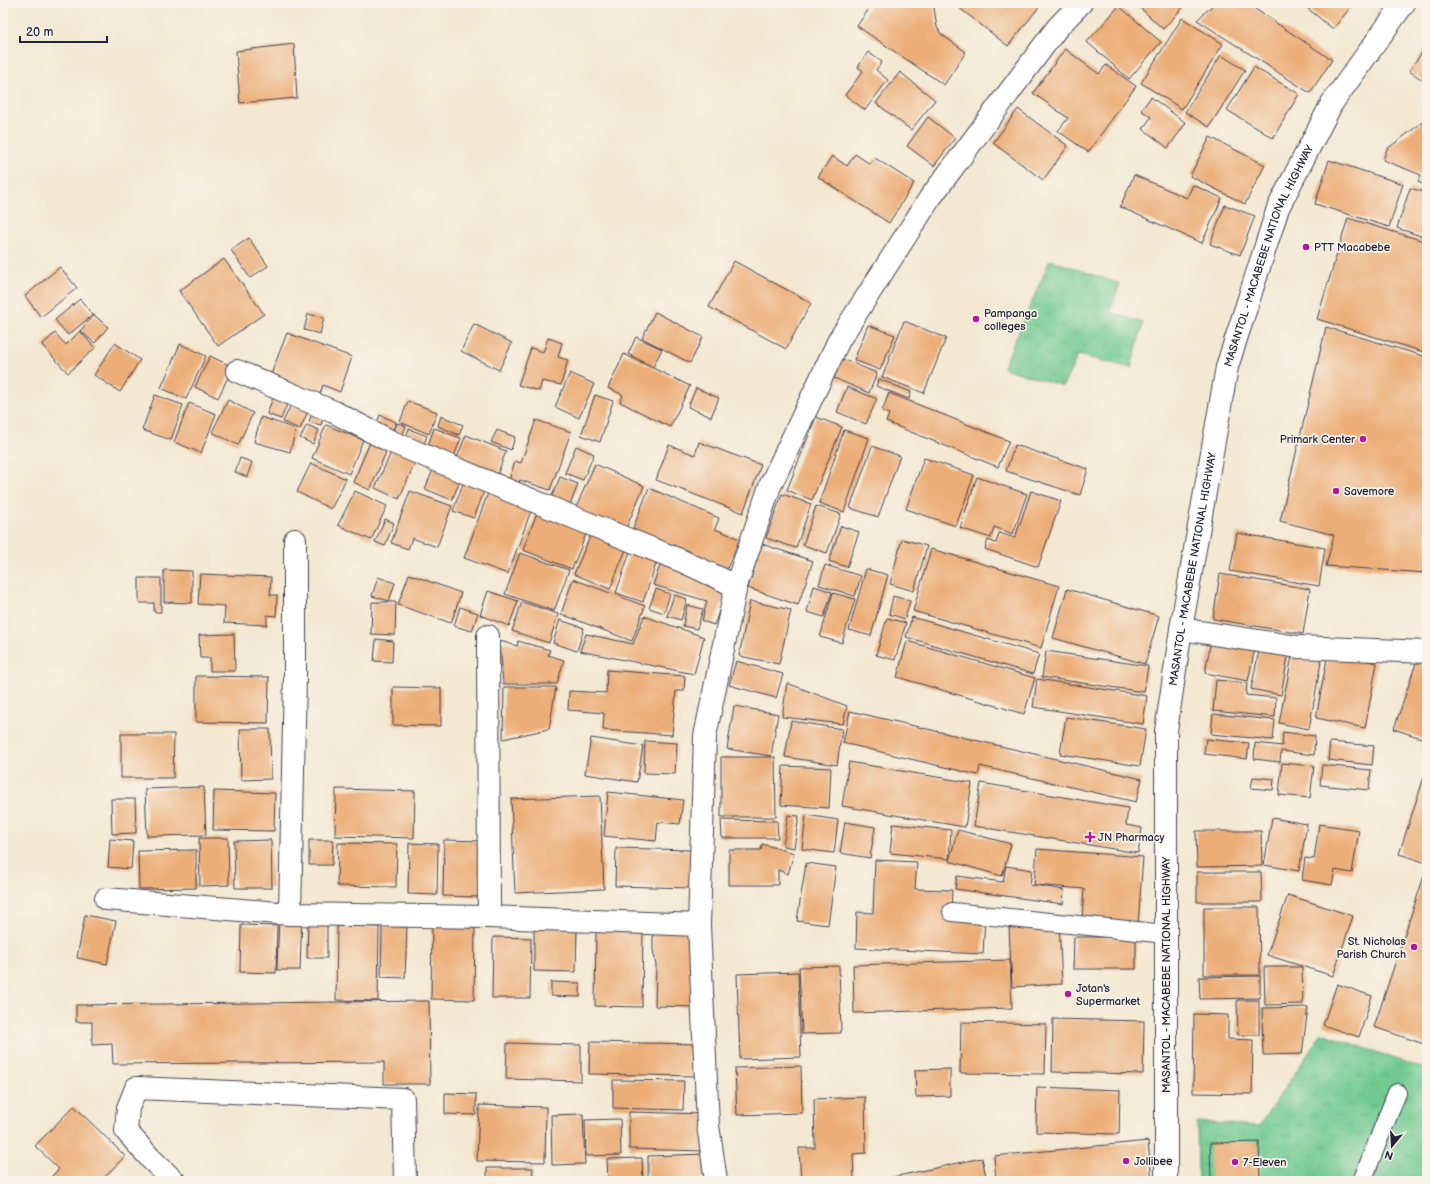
<svg xmlns="http://www.w3.org/2000/svg" width="1430" height="1184" viewBox="0 0 1430 1184" font-family="'Balsamiq Sans',sans-serif">
  <defs>
    <pattern id="grass-tufts" width="24" height="20" patternUnits="userSpaceOnUse"><rect width="24" height="20" fill="#71ca90"/><path d="M3 7l-1-3M5 7V3M7 7l1-3M15 17l-1-3M17 17v-4M19 17l1-3" fill="none" stroke="#62ad7d"/></pattern>
  </defs>
  <rect width="100%" height="100%" fill="#f7f3e8"/>
  <filter id="ink" filterUnits="userSpaceOnUse"><feTurbulence type="fractalNoise" baseFrequency=".025" numOctaves="2"/><feDisplacementMap in="SourceGraphic" scale="8" xChannelSelector="R" yChannelSelector="G"/><feConvolveMatrix kernelMatrix="1 2 1 2 8 2 1 2 1" color-interpolation-filters="sRGB"/></filter>
  <filter id="wash" filterUnits="userSpaceOnUse"><feTurbulence type="fractalNoise" baseFrequency=".012" numOctaves="4" result="noise"/><feDisplacementMap in="SourceGraphic" scale="16" xChannelSelector="R" yChannelSelector="G"/><feGaussianBlur stdDeviation="0.9" result="paint"/><feColorMatrix in="noise" values="0 0 0 0 0 0 0 0 0 0 0 0 0 0 0 0 0 1.4 0 .05"/><feComposite in="paint" operator="in"/></filter>
  <g filter="url(#wash)">
    <rect width="100%" height="100%" fill="#f3e8d1"/>
    <g fill="url(#grass-tufts)" stroke="#4a7666">
      <polygon points="1050,260 1120,284 1110,312 1143,323 1131,368 1078,355 1063,386 1003,368"/>
      <polygon points="1322,1033 1427,1070 1427,1181 1198,1181 1197,1122 1259,1126"/>
    </g>
    <g id="blocks">
      <g fill="#ecae78">
        <polygon points="873,3 936,3 934,8 937,27 941,34 966,52 944,85 857,26"/>
        <polygon points="953,3 1034,3 1039,7 1008,46"/>
        <polygon points="1135,3 1187,3 1163,29"/>
        <polygon points="1215,3 1246,3 1332,60 1310,93 1197,20"/>
        <polygon points="1301,3 1354,3 1333,29"/>
        <polygon points="1119,6 1161,42 1129,79 1087,42"/>
        <polygon points="1182,18 1223,44 1182,109 1141,83"/>
        <polygon points="294,44 297,98 240,103 236,51"/>
        <polygon points="1427,45 1427,83 1409,71"/>
        <polygon points="1065,49 1099,74 1106,65 1136,86 1088,152 1058,131 1068,118 1033,93"/>
        <polygon points="868,52 882,62 876,70 888,80 865,110 845,95 863,71 858,67"/>
        <polygon points="1221,55 1245,70 1209,127 1185,112"/>
        <polygon points="1254,67 1299,94 1273,138 1227,110"/>
        <polygon points="900,72 935,100 911,130 876,103"/>
        <polygon points="1151,97 1186,123 1168,148 1143,129 1151,117 1141,110"/>
        <polygon points="1018,109 1068,146 1043,180 993,143"/>
        <polygon points="928,117 955,138 934,166 907,146"/>
        <polygon points="1424,121 1427,122 1427,186 1418,182 1421,175 1383,160 1387,149"/>
        <polygon points="1210,137 1265,165 1245,204 1190,176"/>
        <polygon points="855,154 870,164 875,158 914,183 889,223 818,177 832,156 847,166"/>
        <polygon points="1329,160 1403,184 1389,227 1315,204"/>
        <polygon points="1134,175 1187,198 1193,185 1222,198 1202,243 1120,207"/>
        <polygon points="1410,188 1427,193 1427,238 1397,228"/>
        <polygon points="1225,205 1255,216 1240,255 1210,244"/>
        <polygon points="1348,218 1427,242 1427,353 1317,319"/>
        <polygon points="249,238 268,266 250,278 231,250"/>
        <polygon points="224,259 264,314 218,346 179,291"/>
        <polygon points="734,261 811,303 786,349 709,307"/>
        <polygon points="60,267 77,288 41,317 25,296"/>
        <polygon points="80,299 93,315 68,335 55,320"/>
        <polygon points="655,312 703,337 690,363 642,338"/>
        <polygon points="308,314 324,318 320,334 304,330"/>
        <polygon points="94,315 108,327 95,343 80,331"/>
        <polygon points="904,321 946,338 924,393 882,377"/>
        <polygon points="474,324 512,343 499,370 461,351"/>
        <polygon points="868,325 895,335 880,370 854,360"/>
        <polygon points="1326,327 1427,357 1427,573 1326,566 1334,535 1280,521"/>
        <polygon points="80,331 95,348 68,373 42,345 55,333 66,345"/>
        <polygon points="287,333 352,357 340,392 323,385 318,400 268,382"/>
        <polygon points="636,337 662,349 653,367 628,354"/>
        <polygon points="548,338 562,343 558,357 568,360 561,385 542,381 539,391 518,385 531,348 543,352"/>
        <polygon points="115,343 140,360 120,392 94,375"/>
        <polygon points="180,344 206,356 186,399 161,388"/>
        <polygon points="624,354 690,386 670,427 620,402 623,395 608,388"/>
        <polygon points="210,356 233,367 218,398 195,387"/>
        <polygon points="842,359 877,373 869,393 834,378"/>
        <polygon points="570,373 594,384 579,418 555,407"/>
        <polygon points="879,379 911,392 909,399 876,386"/>
        <polygon points="847,387 877,399 866,424 837,412"/>
        <polygon points="696,388 719,398 711,417 688,407"/>
        <polygon points="275,392 290,397 281,419 267,414"/>
        <polygon points="889,393 1009,441 998,467 886,422 889,414 882,411"/>
        <polygon points="155,395 183,405 171,440 142,430"/>
        <polygon points="595,395 613,401 600,442 581,435"/>
        <polygon points="294,398 311,405 300,429 283,422"/>
        <polygon points="228,400 253,413 238,445 212,432"/>
        <polygon points="408,401 437,412 429,434 400,422"/>
        <polygon points="189,403 216,414 201,453 174,442"/>
        <polygon points="314,407 325,411 321,425 309,422"/>
        <polygon points="380,415 396,422 391,435 375,428"/>
        <polygon points="441,416 463,425 459,435 438,426"/>
        <polygon points="261,417 296,429 290,452 254,442"/>
        <polygon points="816,417 842,427 812,500 787,490"/>
        <polygon points="536,420 571,432 550,490 520,480 516,490 507,487 515,461 521,463"/>
        <polygon points="397,423 406,426 400,442 392,439"/>
        <polygon points="307,425 319,430 313,444 300,438"/>
        <polygon points="326,425 363,440 349,474 312,458"/>
        <polygon points="434,428 461,438 453,459 427,449"/>
        <polygon points="409,429 427,436 422,448 404,441"/>
        <polygon points="497,430 515,437 511,450 491,442"/>
        <polygon points="844,430 869,438 844,512 819,503"/>
        <polygon points="466,435 506,451 495,481 454,465"/>
        <polygon points="372,438 389,445 370,490 353,482"/>
        <polygon points="699,442 761,465 743,513 656,480 669,445 695,455"/>
        <polygon points="1015,445 1088,469 1080,495 1006,471"/>
        <polygon points="394,446 418,456 399,499 375,488"/>
        <polygon points="576,446 594,454 583,480 565,473"/>
        <polygon points="872,446 900,456 878,517 850,508"/>
        <polygon points="240,458 252,462 247,477 235,472"/>
        <polygon points="924,458 974,475 956,526 906,509"/>
        <polygon points="311,463 346,479 331,509 297,492"/>
        <polygon points="595,464 644,486 624,533 574,512"/>
        <polygon points="435,465 462,476 452,500 425,489"/>
        <polygon points="560,477 578,484 569,508 550,501"/>
        <polygon points="977,477 1027,494 1013,534 994,527 991,538 960,528"/>
        <polygon points="464,481 485,488 474,518 453,511"/>
        <polygon points="649,488 719,518 715,529 740,539 724,575 630,536"/>
        <polygon points="355,491 387,506 371,540 338,525"/>
        <polygon points="410,491 452,506 437,547 412,538 408,549 391,543"/>
        <polygon points="1031,491 1061,501 1038,567 985,549 988,540 996,543 999,533 1015,538"/>
        <polygon points="488,493 532,508 508,574 464,558"/>
        <polygon points="782,494 811,504 796,548 766,538"/>
        <polygon points="816,506 841,514 827,553 803,545"/>
        <polygon points="538,510 588,529 572,569 523,550"/>
        <polygon points="385,519 394,523 385,546 375,542"/>
        <polygon points="841,526 859,532 847,567 829,561"/>
        <polygon points="592,532 627,547 610,589 574,574"/>
        <polygon points="1237,533 1325,548 1319,586 1230,571"/>
        <polygon points="902,539 927,546 914,591 890,584"/>
        <polygon points="762,544 813,561 798,605 748,588"/>
        <polygon points="631,549 658,558 643,602 616,593"/>
        <polygon points="931,549 1059,586 1041,648 913,611"/>
        <polygon points="520,553 569,570 554,611 505,594"/>
        <polygon points="662,560 718,581 725,595 714,625 702,621 707,601 653,585"/>
        <polygon points="825,565 861,576 855,596 819,585"/>
        <polygon points="866,569 888,575 871,636 849,630"/>
        <polygon points="164,570 192,571 192,603 164,602"/>
        <polygon points="200,574 271,577 270,595 277,595 276,616 267,615 267,625 224,623 225,606 198,604"/>
        <polygon points="409,574 461,593 451,623 398,605"/>
        <polygon points="1220,574 1310,589 1303,634 1213,619"/>
        <polygon points="378,577 395,583 389,601 372,596"/>
        <polygon points="139,578 161,578 161,612 154,612 154,603 139,603"/>
        <polygon points="573,579 645,606 632,641 561,614"/>
        <polygon points="814,586 832,592 824,617 807,612"/>
        <polygon points="656,589 670,594 664,613 649,608"/>
        <polygon points="1067,589 1159,616 1145,664 1053,638"/>
        <polygon points="488,591 518,601 509,626 480,615"/>
        <polygon points="833,593 855,599 842,643 820,637"/>
        <polygon points="674,595 687,599 681,620 667,616"/>
        <polygon points="893,596 910,601 905,619 889,614"/>
        <polygon points="750,601 791,610 779,664 739,656"/>
        <polygon points="372,602 396,602 395,635 371,634"/>
        <polygon points="522,602 558,614 549,643 512,631"/>
        <polygon points="687,605 703,609 697,629 683,626"/>
        <polygon points="460,607 478,613 472,631 454,626"/>
        <polygon points="644,616 704,637 694,674 580,651 586,634 633,644"/>
        <polygon points="912,617 1039,654 1033,674 906,637"/>
        <polygon points="887,618 906,623 895,660 876,655"/>
        <polygon points="560,620 584,628 577,651 553,643"/>
        <polygon points="234,634 235,671 210,671 210,658 200,658 199,635"/>
        <polygon points="376,639 393,641 392,662 374,661"/>
        <polygon points="1211,640 1255,648 1248,681 1205,673"/>
        <polygon points="500,641 517,646 518,641 550,650 548,655 564,660 557,684 503,684"/>
        <polygon points="907,641 1035,678 1024,714 897,677"/>
        <polygon points="1260,646 1289,651 1281,695 1251,689"/>
        <polygon points="1046,651 1148,666 1144,692 1042,677"/>
        <polygon points="1293,651 1322,657 1309,729 1279,723"/>
        <polygon points="1328,653 1377,663 1365,728 1316,718"/>
        <polygon points="1417,660 1427,663 1427,740 1394,729"/>
        <polygon points="736,661 783,674 776,698 729,685"/>
        <polygon points="607,670 685,676 684,691 676,691 672,735 603,730 604,713 568,710 569,691 606,693"/>
        <polygon points="196,676 269,677 268,723 196,722"/>
        <polygon points="1037,679 1147,696 1143,724 1033,707"/>
        <polygon points="1216,680 1247,683 1246,695 1276,698 1275,717 1213,711"/>
        <polygon points="787,683 847,706 843,724 782,717"/>
        <polygon points="393,687 441,688 441,726 393,725"/>
        <polygon points="504,687 556,687 549,729 503,739"/>
        <polygon points="734,706 778,714 771,756 727,749"/>
        <polygon points="850,711 1142,779 1136,802 980,766 978,775 843,743"/>
        <polygon points="1213,714 1275,720 1273,740 1211,734"/>
        <polygon points="1066,717 1146,729 1140,766 1060,754"/>
        <polygon points="791,721 842,729 837,765 785,757"/>
        <polygon points="240,729 270,729 271,779 241,780"/>
        <polygon points="1283,732 1315,736 1314,755 1281,751 1280,762 1254,759 1255,743 1282,746"/>
        <polygon points="121,734 174,734 173,778 121,778"/>
        <polygon points="591,738 643,746 637,782 585,774"/>
        <polygon points="1206,739 1249,743 1247,759 1204,754"/>
        <polygon points="645,741 677,743 675,774 644,773"/>
        <polygon points="1330,742 1374,746 1372,765 1328,760"/>
        <polygon points="721,757 775,757 776,817 721,817"/>
        <polygon points="849,762 972,783 965,827 842,806"/>
        <polygon points="1282,763 1314,766 1310,798 1279,795"/>
        <polygon points="1322,765 1371,770 1369,790 1320,785"/>
        <polygon points="783,766 831,768 829,808 781,805"/>
        <polygon points="1427,768 1427,863 1399,854"/>
        <polygon points="1253,777 1274,779 1273,790 1251,788"/>
        <polygon points="981,783 1128,808 1126,825 1142,828 1138,853 974,826"/>
        <polygon points="204,787 206,835 147,836 145,789"/>
        <polygon points="336,789 415,791 414,838 335,836"/>
        <polygon points="214,791 275,793 274,831 213,830"/>
        <polygon points="608,792 683,800 680,824 658,822 656,841 604,836"/>
        <polygon points="600,796 604,889 515,893 511,799"/>
        <polygon points="111,799 135,799 136,833 112,834"/>
        <polygon points="788,815 799,816 794,848 783,846"/>
        <polygon points="806,815 838,820 834,853 802,849"/>
        <polygon points="1272,818 1307,824 1299,871 1264,865"/>
        <polygon points="721,820 777,821 778,838 722,838"/>
        <polygon points="845,822 875,827 870,858 840,853"/>
        <polygon points="893,824 951,830 949,859 890,853"/>
        <polygon points="1319,824 1359,830 1352,873 1335,870 1332,885 1302,880 1305,858 1314,859"/>
        <polygon points="958,830 1011,844 1002,876 949,861"/>
        <polygon points="1196,831 1261,831 1262,866 1197,867"/>
        <polygon points="199,838 228,838 229,885 200,886"/>
        <polygon points="110,839 133,841 131,869 108,867"/>
        <polygon points="271,840 272,888 235,888 234,841"/>
        <polygon points="309,840 333,840 332,865 309,865"/>
        <polygon points="444,840 481,841 480,897 443,896"/>
        <polygon points="338,843 397,844 396,887 337,886"/>
        <polygon points="409,843 438,844 437,895 408,894"/>
        <polygon points="762,844 794,853 788,874 778,870 778,885 729,885 729,850 761,850"/>
        <polygon points="616,848 691,850 690,888 615,886"/>
        <polygon points="1037,849 1143,857 1138,924 1082,920 1084,889 1035,885 1064,890 1063,904 955,889 957,876 1003,882 1006,866 1032,870 1030,885 1034,886"/>
        <polygon points="196,850 196,888 139,889 138,851"/>
        <polygon points="875,860 917,862 915,889 952,890 951,916 985,918 983,954 856,948 857,912 873,913"/>
        <polygon points="806,863 836,867 828,925 797,921"/>
        <polygon points="1427,867 1427,1045 1374,1027"/>
        <polygon points="1197,872 1261,872 1262,902 1197,902"/>
        <polygon points="1288,895 1353,916 1333,976 1267,955"/>
        <polygon points="1204,907 1259,907 1260,975 1204,975"/>
        <polygon points="85,915 116,921 107,964 77,958"/>
        <polygon points="279,917 302,917 300,970 277,970"/>
        <polygon points="308,921 327,921 327,958 307,958"/>
        <polygon points="432,923 475,925 474,1000 431,999"/>
        <polygon points="241,925 277,926 276,973 240,972"/>
        <polygon points="1059,925 1062,984 1012,987 1009,928"/>
        <polygon points="337,926 379,927 378,1001 336,1000"/>
        <polygon points="382,926 407,927 405,978 381,977"/>
        <polygon points="534,927 577,928 576,972 534,971"/>
        <polygon points="596,927 643,928 642,1007 595,1006"/>
        <polygon points="653,929 695,930 697,1007 655,1006 656,965 653,950"/>
        <polygon points="493,937 531,938 530,998 492,998"/>
        <polygon points="1074,937 1136,937 1136,969 1073,969"/>
        <polygon points="1010,960 1012,1008 854,1013 853,965"/>
        <polygon points="839,966 841,1033 802,1034 799,967"/>
        <polygon points="1264,967 1302,967 1303,1004 1265,1005"/>
        <polygon points="798,972 801,1057 740,1059 737,974"/>
        <polygon points="1260,976 1260,998 1200,999 1199,977"/>
        <polygon points="551,982 580,983 580,997 551,996"/>
        <polygon points="1337,984 1372,996 1359,1037 1323,1025"/>
        <polygon points="1237,1000 1259,1000 1259,1035 1238,1035"/>
        <polygon points="429,1001 430,1084 384,1084 384,1062 113,1064 112,1044 92,1045 92,1022 76,1022 76,1005"/>
        <polygon points="1308,1007 1302,1054 1263,1055 1262,1008"/>
        <polygon points="1194,1014 1228,1015 1228,1039 1253,1040 1252,1094 1193,1093"/>
        <polygon points="1053,1019 1144,1021 1143,1074 1052,1072"/>
        <polygon points="961,1022 1046,1024 1045,1074 960,1073"/>
        <polygon points="590,1042 697,1044 697,1076 589,1074"/>
        <polygon points="507,1043 581,1045 581,1081 506,1079"/>
        <polygon points="801,1066 802,1113 737,1115 735,1068"/>
        <polygon points="950,1069 950,1096 916,1097 915,1070"/>
        <polygon points="613,1080 684,1081 683,1110 613,1108"/>
        <polygon points="1037,1087 1120,1090 1119,1134 1036,1132"/>
        <polygon points="445,1093 476,1094 476,1115 445,1114"/>
        <polygon points="865,1097 866,1153 853,1154 854,1181 801,1181 799,1148 815,1148 814,1099"/>
        <polygon points="479,1105 546,1107 545,1162 477,1161"/>
        <polygon points="74,1106 125,1156 101,1181 55,1181 51,1177 59,1169 35,1146"/>
        <polygon points="629,1112 707,1114 706,1151 629,1149"/>
        <polygon points="583,1114 585,1164 552,1165 551,1115"/>
        <polygon points="620,1119 621,1155 586,1156 585,1120"/>
        <polygon points="1148,1141 1152,1181 996,1181 994,1156"/>
        <polygon points="1259,1142 1260,1181 1211,1181 1210,1143"/>
        <polygon points="706,1154 706,1181 648,1181 648,1156"/>
        <polygon points="642,1158 643,1181 608,1181 607,1159"/>
        <polygon points="982,1158 987,1181 879,1181 879,1180"/>
        <polygon points="487,1168 533,1168 532,1181 487,1181"/>
      </g>
    </g>
  </g>
  <g filter="url(#ink)">
    <use href="#blocks" fill-opacity="0" stroke="#414052" stroke-width="1"/>
    <g fill="none" stroke-linecap="round" stroke-linejoin="round">
      <g stroke="#414052" stroke-width="20">
        <g id="service">
          <polyline points="952,912 1166,934"/>
          <polyline points="1362,1181 1397,1093"/>
        </g>
      </g>
      <g stroke="#414052" stroke-width="24">
        <g id="minor">
          <polyline points="237,371 334,412 392,442 575,518 682,561 736,586"/>
          <polyline points="1181,629 1298,647 1427,652"/>
          <polyline points="488,636 489,917"/>
          <polyline points="106,899 290,914 489,917 699,925"/>
          <polyline points="290,914 295,676 295,540"/>
          <polyline points="174,1181 151,1159 126,1131 128,1108 136,1088 403,1099 405,1181"/>
          <polyline points="716,1181 708,1125 699,925 705,736 736,586 770,486 839,340 930,198 1057,28 1081,3"/>
        </g>
      </g>
      <g stroke="#414052" stroke-width="24">
        <g id="secondary">
          <path id="s1" d="M1166,1181V731L1181,629L1227,367L1278,208L1332,103L1404,3"/>
        </g>
      </g>
      <use href="#service" stroke="#fff" stroke-width="18"/>
      <use href="#minor" stroke="#fff" stroke-width="22"/>
      <use href="#secondary" stroke="#fff" stroke-width="22"/>
    </g>
  </g>
  <g fill="#b5179e" stroke="#f7f3e8" stroke-width="1.5">
    <circle cx="1306" cy="247" r="4"/>
    <circle cx="976" cy="319" r="4"/>
    <circle cx="1363" cy="439" r="4"/>
    <circle cx="1336" cy="491" r="4"/>
    <path d="M1088 831h4v4h4v4h-4v4h-4v-4h-4v-4h4z"/>
    <circle cx="1414" cy="947" r="4"/>
    <circle cx="1068" cy="994" r="4"/>
    <circle cx="1126" cy="1161" r="4"/>
    <circle cx="1235" cy="1162" r="4"/>
  </g>
  <g text-anchor="middle" stroke-width="3.5" stroke-linejoin="round" paint-order="stroke">
    <g font-size="11" fill="#22223b" stroke="#f7f3e8" text-anchor="start">
      <text x="1314" y="251">PTT Macabebe</text>
      <text x="984" y="317">Pampanga<tspan x="984" dy="13">colleges</tspan></text>
      <text x="1355" y="443" text-anchor="end">Primark Center</text>
      <text x="1344" y="495">Savemore</text>
      <text x="1098" y="841">JN Pharmacy</text>
      <text x="1406" y="945" text-anchor="end">St. Nicholas<tspan x="1406" dy="13">Parish Church</tspan></text>
      <text x="1076" y="992">Jotan's<tspan x="1076" dy="13">Supermarket</tspan></text>
      <text x="1134" y="1165">Jollibee</text>
      <text x="1243" y="1166">7-Eleven</text>
    </g>
    <g font-size="11" fill="#22223b" stroke="#f7f3e8">
      <text dy="4" stroke="none"><textPath href="#s1" startOffset="938">MASANTOL - MACABEBE NATIONAL HIGHWAY</textPath></text>
      <text dy="4" stroke="none"><textPath href="#s1" startOffset="614">MASANTOL - MACABEBE NATIONAL HIGHWAY</textPath></text>
      <text transform="translate(1166 975) rotate(-90)" y="4">MASANTOL - MACABEBE NATIONAL HIGHWAY</text>
    </g>
  </g>
  <rect width="1430" height="1184" fill="none" stroke="#f7f3e8" stroke-width="16"/>
  <g transform="translate(1392 1146) rotate(198)" stroke="#f7f3e8" stroke-width="3" paint-order="stroke">
  <path d="M0-3L7 15L0 10L-7 15Z" fill="#22223b"/>
  <text y="-6" font-size="11" font-weight="bold" text-anchor="middle" fill="#22223b">N</text>
  </g>
  <path d="M20 36v6h87v-6" fill="none" stroke="#22223b" stroke-width="2"/>
  <text x="26" y="36" font-size="12" fill="#22223b" stroke="#f7f3e8" stroke-width="3" paint-order="stroke">20 m</text>
</svg>
